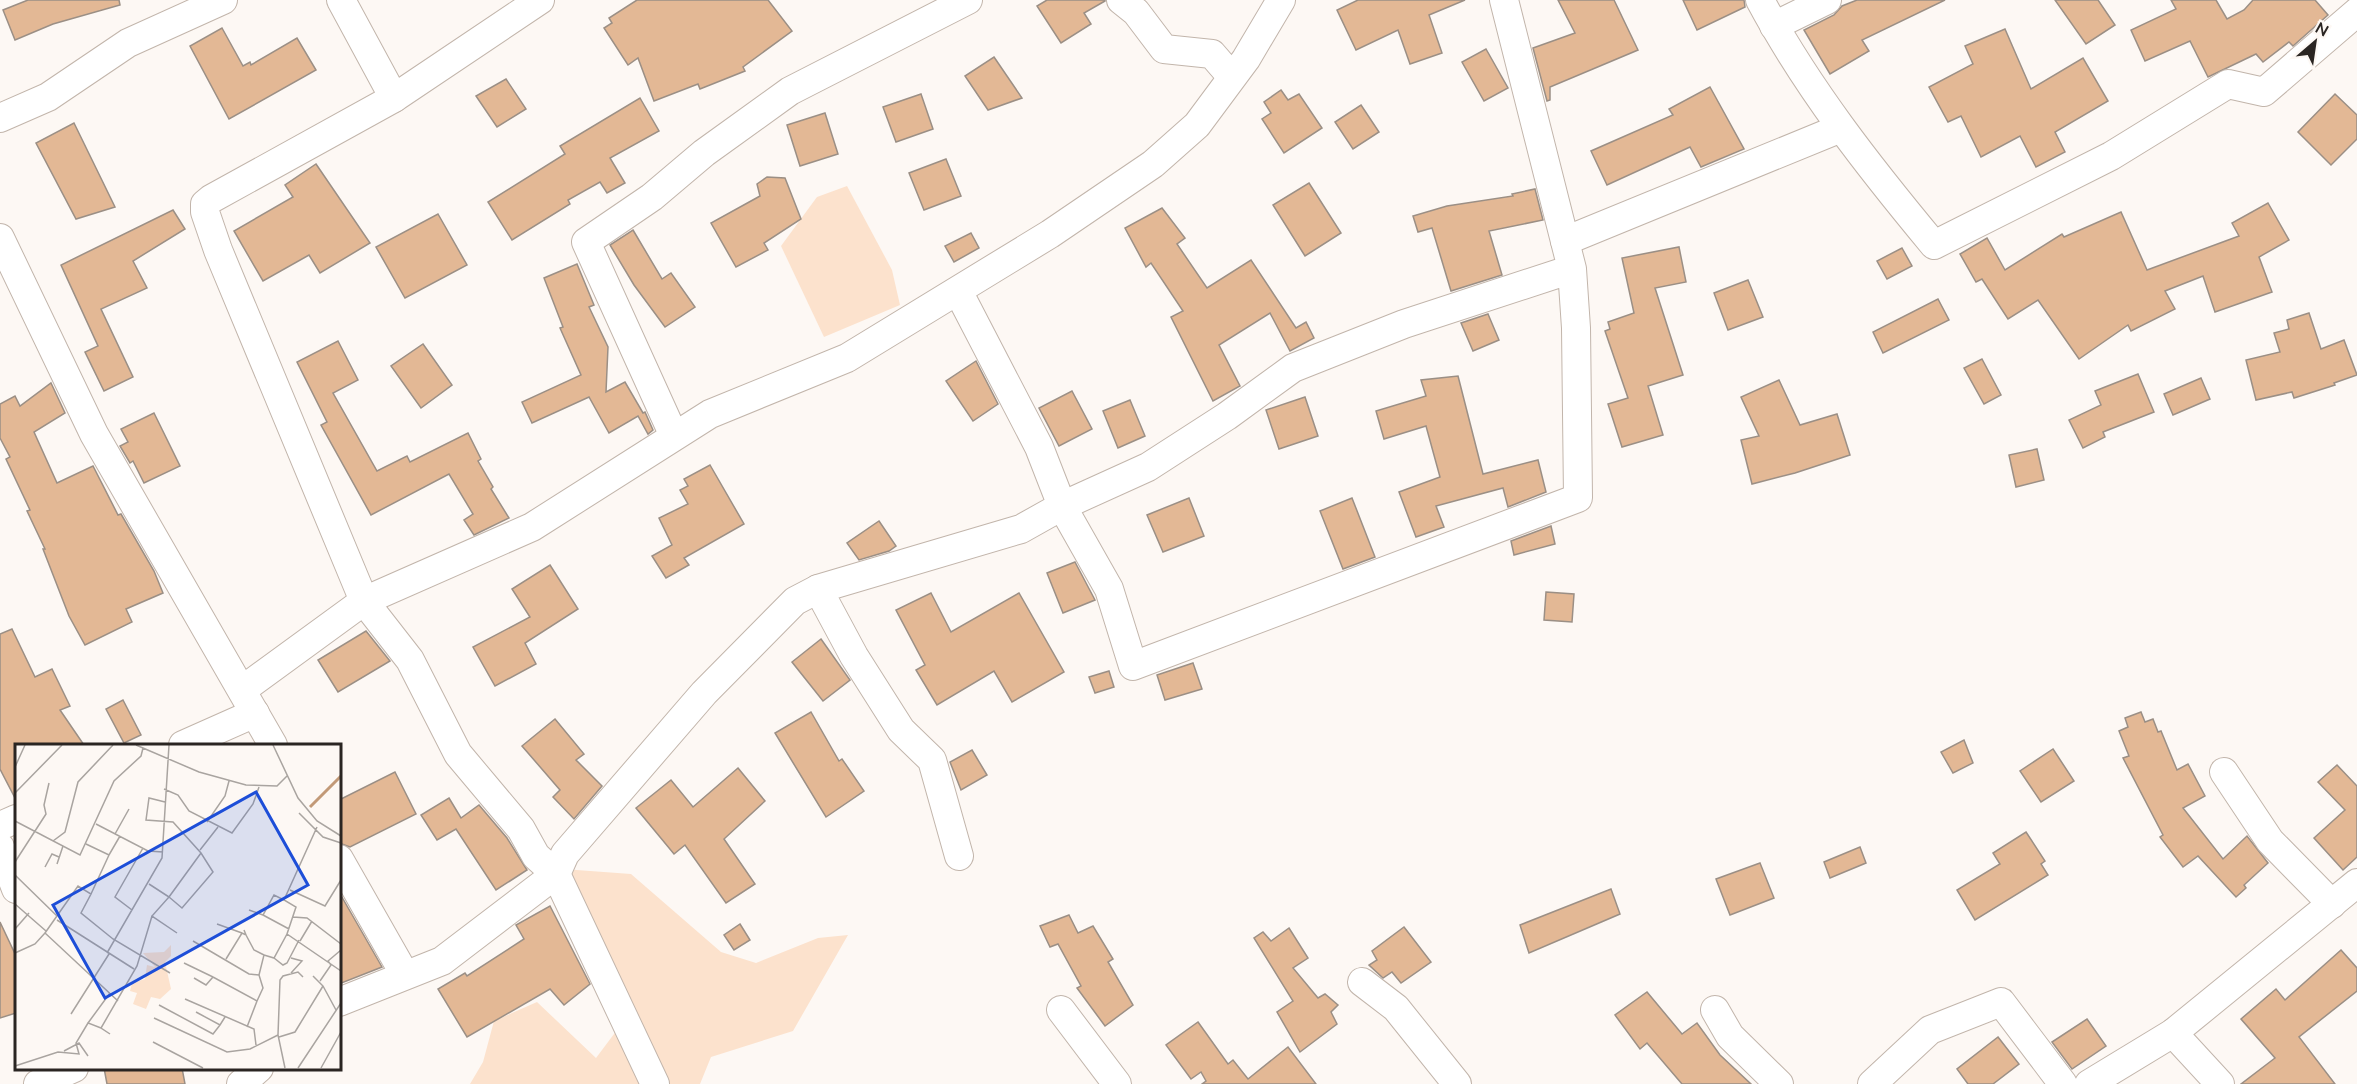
<svg xmlns="http://www.w3.org/2000/svg" width="2357" height="1084" viewBox="0 0 2357 1084" font-family="Mulish,sans-serif">
  <rect width="100%" height="100%" fill="#fdf8f4"/>
  <g fill="#fce2cd">
    <polygon points="847,186 892,270 900,305 824,337 781,246 817,197"/>
    <polygon points="563,869 631,874 721,952 756,963 818,938 848,935 793,1031 711,1057 700,1084 470,1084 483,1062 494,1021 537,1002 596,1058 620,1026"/>
  </g>
  <g fill="#e3b895" stroke="#9b8f85" stroke-width="1.5">
    <polygon points="28,0 119,0 120,5 53,24 15,40 3,10"/>
    <polygon points="637,0 768,0 792,31 743,67 745,71 700,89 698,84 654,101 638,58 628,65 604,28 612,23 609,18"/>
    <polygon points="1047,0 1105,0 1105,1 1084,13 1091,24 1061,43 1037,6"/>
    <polygon points="1358,0 1465,0 1429,15 1442,53 1410,64 1398,30 1356,50 1337,10"/>
    <polygon points="1558,0 1614,0 1638,50 1550,87 1550,100 1547,101 1533,48 1575,33"/>
    <polygon points="1683,0 1744,0 1745,7 1697,30"/>
    <polygon points="1857,0 1945,0 1862,40 1869,51 1830,74 1804,30 1834,15 1842,6"/>
    <polygon points="2055,0 2098,0 2115,25 2086,44"/>
    <polygon points="2171,0 2216,0 2227,19 2244,10 2253,0 2315,0 2328,15 2293,46 2289,42 2263,62 2256,54 2208,77 2190,41 2145,61 2131,30 2176,9"/>
    <polygon points="222,28 243,66 250,62 251,65 297,38 316,70 229,119 190,46"/>
    <polygon points="2005,29 2031,89 2083,58 2108,101 2055,132 2065,152 2036,167 2020,136 1981,157 1961,116 1948,122 1929,87 1973,64 1965,46"/>
    <polygon points="1486,49 1508,88 1484,101 1462,62"/>
    <polygon points="994,57 1022,98 988,110 965,76"/>
    <polygon points="506,79 526,109 497,127 476,96"/>
    <polygon points="1710,87 1744,149 1701,167 1690,147 1607,185 1591,151 1673,115 1669,109"/>
    <polygon points="1281,90 1288,100 1299,94 1322,128 1284,153 1262,119 1271,113 1264,102"/>
    <polygon points="921,94 933,129 896,142 883,107"/>
    <polygon points="2335,94 2357,115 2357,139 2331,165 2298,132"/>
    <polygon points="640,98 659,131 610,158 625,183 607,193 600,182 568,200 570,204 512,240 488,202 565,154 560,146"/>
    <polygon points="1361,105 1379,132 1353,149 1335,122"/>
    <polygon points="825,113 838,154 800,166 787,125"/>
    <polygon points="74,123 115,207 76,219 36,143"/>
    <polygon points="946,159 961,196 924,210 909,173"/>
    <polygon points="316,164 370,243 320,273 309,255 263,281 234,231 293,197 285,185"/>
    <polygon points="767,177 785,178 801,219 764,243 768,250 736,267 711,223 760,196 757,184"/>
    <polygon points="1309,183 1341,233 1305,256 1273,205"/>
    <polygon points="1535,189 1543,220 1489,231 1502,275 1451,291 1432,228 1418,232 1413,216 1447,206 1513,196 1512,194"/>
    <polygon points="2268,203 2289,240 2259,257 2272,292 2215,312 2203,276 2165,291 2175,309 2131,331 2128,325 2079,359 2038,300 2008,319 1982,279 1976,282 1960,254 1987,238 2005,270 2062,234 2064,237 2121,212 2147,270 2239,236 2232,223"/>
    <polygon points="1162,208 1185,238 1177,244 1207,288 1251,260 1296,328 1306,322 1314,338 1290,351 1270,313 1219,345 1240,386 1213,401 1171,317 1183,311 1151,263 1146,267 1125,228"/>
    <polygon points="173,210 185,229 133,261 147,288 101,309 133,377 104,391 85,352 98,346 61,265"/>
    <polygon points="438,214 467,265 405,298 376,247"/>
    <polygon points="633,230 662,279 671,273 695,307 665,327 634,285 610,245"/>
    <polygon points="971,233 979,248 954,262 945,246"/>
    <polygon points="1679,247 1686,282 1655,288 1683,375 1648,386 1663,435 1622,447 1608,404 1628,398 1605,331 1610,329 1608,322 1634,313 1622,258"/>
    <polygon points="1902,248 1912,266 1887,279 1877,261"/>
    <polygon points="577,264 594,305 589,307 608,347 606,392 625,382 643,413 645,412 653,430 648,434 638,416 609,433 589,397 532,423 522,402 581,375 560,328 563,327 544,278"/>
    <polygon points="1748,280 1763,317 1728,330 1714,293"/>
    <polygon points="1938,299 1949,320 1883,353 1873,332"/>
    <polygon points="2309,313 2321,349 2344,340 2357,375 2334,383 2335,385 2294,398 2292,392 2256,400 2246,360 2280,352 2274,333 2289,329 2287,320"/>
    <polygon points="1488,314 1499,340 1473,351 1461,323"/>
    <polygon points="338,341 358,380 333,393 377,471 407,456 410,462 468,433 481,459 478,461 493,487 491,489 509,518 474,535 464,520 473,514 449,474 371,515 321,425 327,422 297,362"/>
    <polygon points="423,344 452,385 421,408 391,366"/>
    <polygon points="1982,359 2001,395 1984,404 1964,368"/>
    <polygon points="976,361 998,404 973,421 946,381"/>
    <polygon points="2138,374 2154,412 2103,432 2105,437 2083,448 2069,420 2101,405 2095,391"/>
    <polygon points="1458,376 1483,474 1538,460 1546,492 1508,507 1503,488 1436,506 1444,527 1416,537 1399,492 1440,477 1426,426 1384,439 1376,411 1426,396 1421,380"/>
    <polygon points="2201,378 2210,399 2173,415 2164,394"/>
    <polygon points="1779,380 1800,425 1837,414 1850,455 1795,473 1752,484 1741,440 1759,436 1741,397"/>
    <polygon points="51,383 65,413 34,432 57,483 93,466 118,515 121,514 154,571 163,593 126,609 132,622 85,645 69,616 43,549 45,549 27,511 30,510 6,459 10,457 0,438 0,404 15,396 20,406"/>
    <polygon points="1072,391 1092,429 1059,446 1039,408"/>
    <polygon points="1305,397 1318,436 1279,449 1266,410"/>
    <polygon points="1130,400 1145,436 1118,448 1103,411"/>
    <polygon points="154,413 180,466 144,483 133,461 130,463 120,446 128,442 121,429"/>
    <polygon points="2037,449 2044,480 2016,487 2009,455"/>
    <polygon points="710,465 744,524 684,558 689,565 666,578 652,556 672,545 659,518 688,504 680,490 688,486 684,479"/>
    <polygon points="1189,498 1204,536 1163,552 1147,515"/>
    <polygon points="1352,498 1375,557 1343,569 1320,511"/>
    <polygon points="879,521 896,546 889,551 859,560 847,543"/>
    <polygon points="1551,526 1555,544 1514,555 1511,541"/>
    <polygon points="1075,562 1095,600 1063,613 1047,573"/>
    <polygon points="550,565 578,609 525,643 536,664 495,686 473,647 530,617 512,589"/>
    <polygon points="1546,592 1574,594 1572,622 1544,620"/>
    <polygon points="931,593 951,632 1019,593 1064,672 1012,702 994,671 937,705 916,670 925,665 896,610"/>
    <polygon points="12,629 35,677 52,669 70,706 60,710 84,745 16,745 16,800 0,769 0,634"/>
    <polygon points="366,631 390,661 338,692 318,660"/>
    <polygon points="821,639 850,680 823,701 792,662"/>
    <polygon points="1193,663 1202,689 1165,700 1157,675"/>
    <polygon points="1109,671 1114,687 1095,693 1089,677"/>
    <polygon points="123,700 141,735 124,743 106,709"/>
    <polygon points="811,712 839,761 842,759 864,791 826,817 775,733"/>
    <polygon points="2141,712 2145,722 2153,719 2158,732 2161,731 2177,770 2188,764 2205,796 2183,808 2223,859 2247,836 2268,863 2244,885 2246,888 2236,897 2198,856 2183,867 2160,837 2163,835 2123,758 2129,756 2119,731 2128,727 2125,718"/>
    <polygon points="555,719 584,754 576,760 602,786 574,819 553,797 560,790 522,746"/>
    <polygon points="1964,740 1973,763 1953,773 1941,752"/>
    <polygon points="2053,749 2074,781 2041,802 2020,771"/>
    <polygon points="972,750 987,775 961,790 950,762"/>
    <polygon points="2337,765 2357,786 2357,857 2343,870 2314,838 2345,810 2318,782"/>
    <polygon points="738,768 765,801 724,839 755,884 726,903 685,845 674,854 636,808 671,780 693,807"/>
    <polygon points="395,772 416,814 350,847 339,843 339,800"/>
    <polygon points="449,798 461,818 479,805 507,838 527,870 496,890 456,829 437,840 421,815"/>
    <polygon points="2026,832 2045,861 2041,864 2048,875 1975,920 1957,890 2000,864 1993,853"/>
    <polygon points="1860,847 1866,863 1830,878 1824,862"/>
    <polygon points="1760,863 1774,898 1730,915 1716,879"/>
    <polygon points="1611,889 1620,914 1529,953 1520,925"/>
    <polygon points="339,892 382,967 339,984"/>
    <polygon points="550,906 590,984 564,1005 550,989 467,1037 438,989 465,973 467,976 524,939 516,925"/>
    <polygon points="1069,915 1078,933 1093,926 1113,959 1108,962 1133,1005 1105,1026 1077,988 1081,986 1058,944 1050,947 1040,926"/>
    <polygon points="0,922 16,956 16,1013 0,1018"/>
    <polygon points="740,924 750,940 734,950 724,935"/>
    <polygon points="1404,927 1431,962 1401,983 1392,972 1383,978 1369,965 1377,960 1372,951"/>
    <polygon points="1289,928 1308,958 1293,968 1318,998 1325,994 1338,1005 1331,1012 1337,1024 1300,1052 1277,1012 1293,1001 1254,938 1263,932 1271,941"/>
    <polygon points="2341,950 2357,968 2357,991 2299,1037 2335,1084 2241,1084 2275,1058 2241,1019 2276,989 2285,1000"/>
    <polygon points="1647,992 1682,1034 1697,1023 1720,1055 1751,1084 1682,1084 1647,1043 1640,1049 1615,1015"/>
    <polygon points="2087,1019 2106,1046 2072,1069 2052,1042"/>
    <polygon points="1198,1022 1228,1064 1233,1060 1248,1079 1288,1047 1316,1084 1202,1084 1206,1081 1201,1072 1191,1079 1166,1045"/>
    <polygon points="1998,1037 2019,1064 1993,1084 1968,1084 1957,1069"/>
    <polygon points="104,1068 182,1068 185,1084 107,1084"/>
  </g>
  <g fill="none" stroke-linecap="round" stroke-linejoin="round">
    <g stroke="#c2b5ab" stroke-width="30">
      <g id="minor">
        <polyline points="341,0 394,98 211,199 205,204 205,212 218,250 364,601 410,660 458,754 521,829 536,856 556,874 655,1084"/>
        <polyline points="1121,0 1136,12 1164,49 1212,54 1231,76"/>
        <polyline points="1504,0 1572,269 1576,328 1578,498 1133,666 1109,589 1062,506 1148,467 1227,416 1293,368 1404,324 1572,269"/>
        <path d="M1760,0C1807,88 1870,168 1934,245L2111,156L2228,84L2264,92L2357,12"/>
        <polyline points="1774,26 1827,0"/>
        <polyline points="394,98 540,0"/>
        <polyline points="0,118 48,97 128,43 223,0"/>
        <polyline points="0,238 94,434 273,745"/>
        <polyline points="1565,241 1841,128"/>
        <polyline points="958,291 1039,447 1062,506 1021,529 818,589 854,656 901,730 932,760 959,856"/>
        <polyline points="674,436 586,242 652,197 704,153 790,91 968,0"/>
        <polyline points="242,690 364,601 532,527 710,414 847,358 1050,234 1153,164 1197,125 1246,59 1281,0"/>
        <polyline points="183,745 255,713"/>
        <polyline points="2224,772 2270,841 2332,904"/>
        <polyline points="0,826 16,819"/>
        <polyline points="0,847 16,889"/>
        <polyline points="339,859 405,975"/>
        <polyline points="1362,982 1396,1008 1457,1084"/>
        <polyline points="339,1002 442,961 556,874 565,854 704,693 795,601 818,589"/>
        <polyline points="1061,1010 1117,1084"/>
        <polyline points="1715,1010 1730,1036 1779,1084"/>
        <polyline points="2173,1033 2220,1084"/>
        <polyline points="38,1084 74,1068"/>
        <polyline points="241,1084 259,1068"/>
        <polyline points="1872,1084 1930,1030 2001,1002 2063,1084"/>
        <polyline points="2089,1084 2173,1033 2357,883"/>
      </g>
    </g>
    <use href="#minor" stroke="#fff" stroke-width="28"/>
  </g>
  <g transform="translate(15 744)">
    <rect width="326" height="326" fill="#fdf8f4"/>
    <path d="M156,201V212L150,218L156,245L145,255L136,253L131,265L118,260L122,249L115,247L117,239L130,235L132,221L140,223L128,209L149,208Z" fill="#fce2cd"/>
    <path fill="none" stroke="#c29977" stroke-width="3" d="M295,63L326,32"/>
    <path fill="none" stroke="#a9a4a0" stroke-width="1.5" d="M121,1L184,28L231,41L262,42L272,32M258,1L283,54L302,77L326,92M0,23L10,1M149,45L163,51L174,67L217,89L238,60L244,43M0,49L47,1M150,58L134,54L131,76L158,78L186,109L198,128L167,164L154,153L186,109M284,69L308,93L326,99M0,77L65,111L99,37L126,12L128,4M192,78L210,52L214,37M81,80L133,107L148,108M302,83L269,156L281,163L272,190L326,227M100,90L114,65M38,97L50,88L63,38L98,1M71,100L94,111L105,92M185,106L203,83M0,118L31,70L29,61L34,39M42,120L48,102M30,123L37,110L44,113M0,131L42,172M134,140L154,153L137,172L162,189M275,146L310,162L326,136M76,150L94,111M0,160L31,187M117,166L100,153L128,104M234,166L248,171L259,151L269,156M248,171L274,185M278,173L292,174L326,200M42,176L119,225M202,180L227,189M0,185L14,169M178,197L234,230L244,231M285,197L297,177M0,209L20,200L30,189M92,209L147,114L154,1M249,211L259,214L272,190M259,214L268,221L272,219L284,196M276,214L287,217L276,229M211,215L227,189L231,191L229,186M169,219L198,233M179,234L191,241L198,233L242,257L248,244L244,231L249,211L239,206L231,191M305,237L316,221L313,217L326,206M308,242L321,266M170,255L239,285L241,301M103,257L30,189L63,142L76,150L66,169L98,195L155,229M144,261L198,290L205,281M181,268L205,281L210,273M56,270L94,210M139,274L212,308L235,305L263,291M232,283L242,257M86,284L73,279L95,249M95,290L86,284L122,222L137,172M264,293L280,288L308,242L298,232M138,298L188,324M49,307L64,299L73,312M0,322L43,308L64,310L61,299L73,279M270,324L263,291L265,236L268,232L283,228L288,233M283,324L326,259M306,324L326,288"/>
    <path fill="#1d4ed8" fill-opacity="0.15" stroke="#1d4ed8" stroke-width="3" d="M241,48L293,141L90,254L38,161Z"/>
    <rect width="326" height="326" fill="none" stroke="#2a2522" stroke-width="3"/>
  </g>
  <g transform="translate(2315 42) rotate(29)" stroke="#fdf8f4" stroke-width="4.5" paint-order="stroke">
  <path d="M0-4.5L10 22L0 15L-10 22Z" fill="#2a2522"/>
  <text y="-9" font-size="16" font-weight="bold" text-anchor="middle" fill="#2a2522">N</text>
  </g>
</svg>
